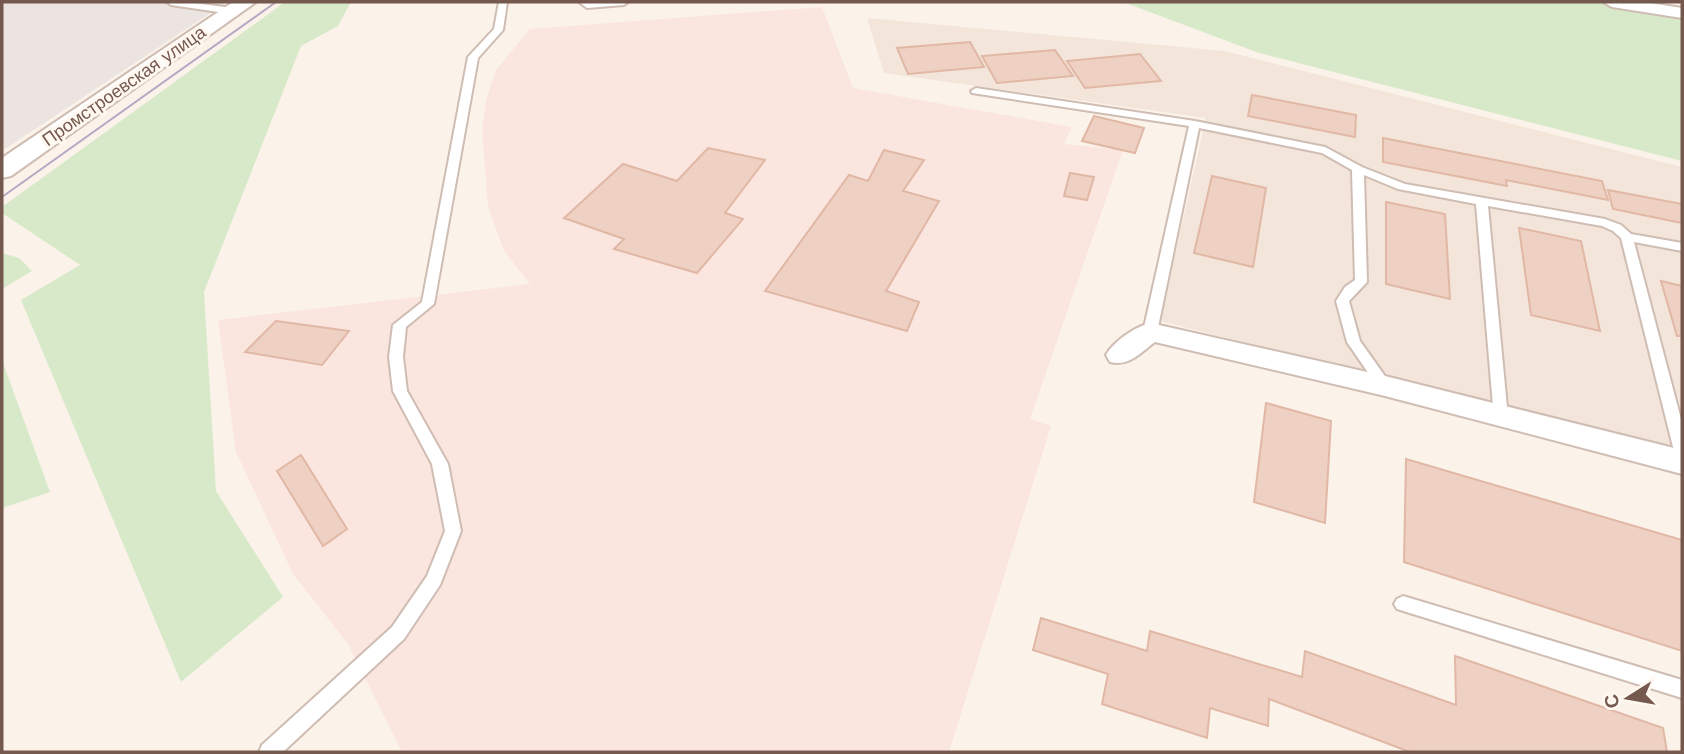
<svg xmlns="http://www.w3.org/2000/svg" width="1684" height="754" viewBox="0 0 1684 754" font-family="'Work Sans',sans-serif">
  <rect width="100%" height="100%" fill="#fbf3ea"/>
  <polygon fill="#f3e5d9" points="867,18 1225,51 1682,167 1682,453 1160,321 1206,118 884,73"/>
  <polygon fill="#fbe5df" points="822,7 853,88 1072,127 1064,144 1123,150 1030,419 1051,426 949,752 402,752 348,644 293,574 236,452 218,320 530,284 504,251 488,207 482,131 486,100 496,70 530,29"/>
  <polygon fill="#ebe4e0" points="2,2 227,2 2,151"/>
  <g fill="#d8e9c9">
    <polygon points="285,2 351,2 338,26 301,46 204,292 216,491 283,597 181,682 21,300 80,265 2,213 2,207"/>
    <polygon points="1123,2 1592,2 1682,18 1682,161 1259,53"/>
    <polygon points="2,253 19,258 32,271 2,289"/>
    <polygon points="2,360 50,492 5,507 2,510"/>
  </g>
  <g fill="#efd1c3" stroke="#e1b7a5" stroke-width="2">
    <polygon points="970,42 984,67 908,74 897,48"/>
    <polygon points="1055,50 1073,76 997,83 982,56"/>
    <polygon points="1140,54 1161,81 1085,88 1067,61"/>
    <polygon points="1252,95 1356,115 1355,137 1248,116"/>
    <polygon points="1094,116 1144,128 1135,153 1082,141"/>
    <polygon points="1383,138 1602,181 1608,200 1506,180 1507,186 1383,162"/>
    <polygon points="708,148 765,160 725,213 743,219 697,273 614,249 624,239 564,218 623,164 677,181"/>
    <polygon points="884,150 924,160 903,191 939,201 886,291 919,302 907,331 765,291 849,175 868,181"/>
    <polygon points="1070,173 1094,177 1087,200 1064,196"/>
    <polygon points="1212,176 1266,188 1253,267 1194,253"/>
    <polygon points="1608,190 1682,204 1682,223 1613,209"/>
    <polygon points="1386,202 1445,214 1450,299 1386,284"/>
    <polygon points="1519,228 1581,241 1600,331 1531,315"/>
    <polygon points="1661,281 1682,286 1682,336 1677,336"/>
    <polygon points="276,321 349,331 322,365 245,352"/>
    <polygon points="1266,403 1331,421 1325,523 1254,502"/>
    <polygon points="301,455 347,529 323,546 277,471"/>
    <polygon points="1406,459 1682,540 1682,651 1404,562"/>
    <polygon points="1041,618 1147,651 1150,631 1302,677 1305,651 1456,705 1455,656 1663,728 1667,752 1410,752 1269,699 1268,726 1210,708 1207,738 1102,704 1108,674 1033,650"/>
  </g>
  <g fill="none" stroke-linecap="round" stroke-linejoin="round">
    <g stroke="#cfbdb3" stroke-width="4">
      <g id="service">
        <polygon points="167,2 187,2 232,8 236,11 232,14 171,5"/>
        <polygon points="499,2 507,2 503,30 478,58 434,304 406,327 403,357 407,391 448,464 461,531 440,585 404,639 283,752 259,752 262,745 392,627 427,576 445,531 432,464 393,391 389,357 393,325 422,302 468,57 494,29"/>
        <polygon points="579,2 628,2 624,5 587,8"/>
        <polygon points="976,88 1195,121 1325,147 1362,167 1405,184 1605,219 1621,225 1631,234 1682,243 1682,251 1634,242 1682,423 1682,457 1677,455 1674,451 1621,238 1613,231 1602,226 1488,206 1508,418 1506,422 1496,422 1494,418 1476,204 1398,189 1364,175 1367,282 1349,301 1360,341 1392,386 1385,391 1380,390 1347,342 1336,301 1345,287 1355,280 1352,170 1322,153 1199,128 1157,332 1150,337 1143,332 1189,126 972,93 971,91"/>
        <polygon points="1403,596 1682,680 1682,698 1397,609 1394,604 1397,599"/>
      </g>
    </g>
    <g stroke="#cfbdb3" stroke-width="4">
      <g id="minor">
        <polygon points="1603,2 1644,2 1682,8 1682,18 1612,7"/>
        <path d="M1150,323L1385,376L1682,450V474L1385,396L1155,342C1140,353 1129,367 1110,362L1106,355C1114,341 1135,327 1150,323Z"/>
      </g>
    </g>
    <g stroke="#cfbdb3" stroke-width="4">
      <polygon id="tertiary" points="233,2 256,2 11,176 2,178 2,158"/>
    </g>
    <use href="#service" fill="#fff" fill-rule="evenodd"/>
    <use href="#minor" fill="#fff" fill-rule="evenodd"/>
    <use href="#tertiary" fill="#fff" fill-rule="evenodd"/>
    <polyline stroke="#b5a8c5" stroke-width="2" points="2,197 276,2"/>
  </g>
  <g text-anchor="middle" stroke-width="6" stroke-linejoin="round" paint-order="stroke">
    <g font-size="18" fill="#75594f" stroke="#fef8f0">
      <text transform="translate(124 86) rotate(-35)" y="6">Промстроевская улица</text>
    </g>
  </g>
  <rect width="1684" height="754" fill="none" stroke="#75594f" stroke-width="7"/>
  <g transform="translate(1628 698) rotate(259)" stroke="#fef8f0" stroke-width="5" paint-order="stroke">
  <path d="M0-5L12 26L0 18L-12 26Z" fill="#75594f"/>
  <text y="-10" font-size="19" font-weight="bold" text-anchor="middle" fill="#75594f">С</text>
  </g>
</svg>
